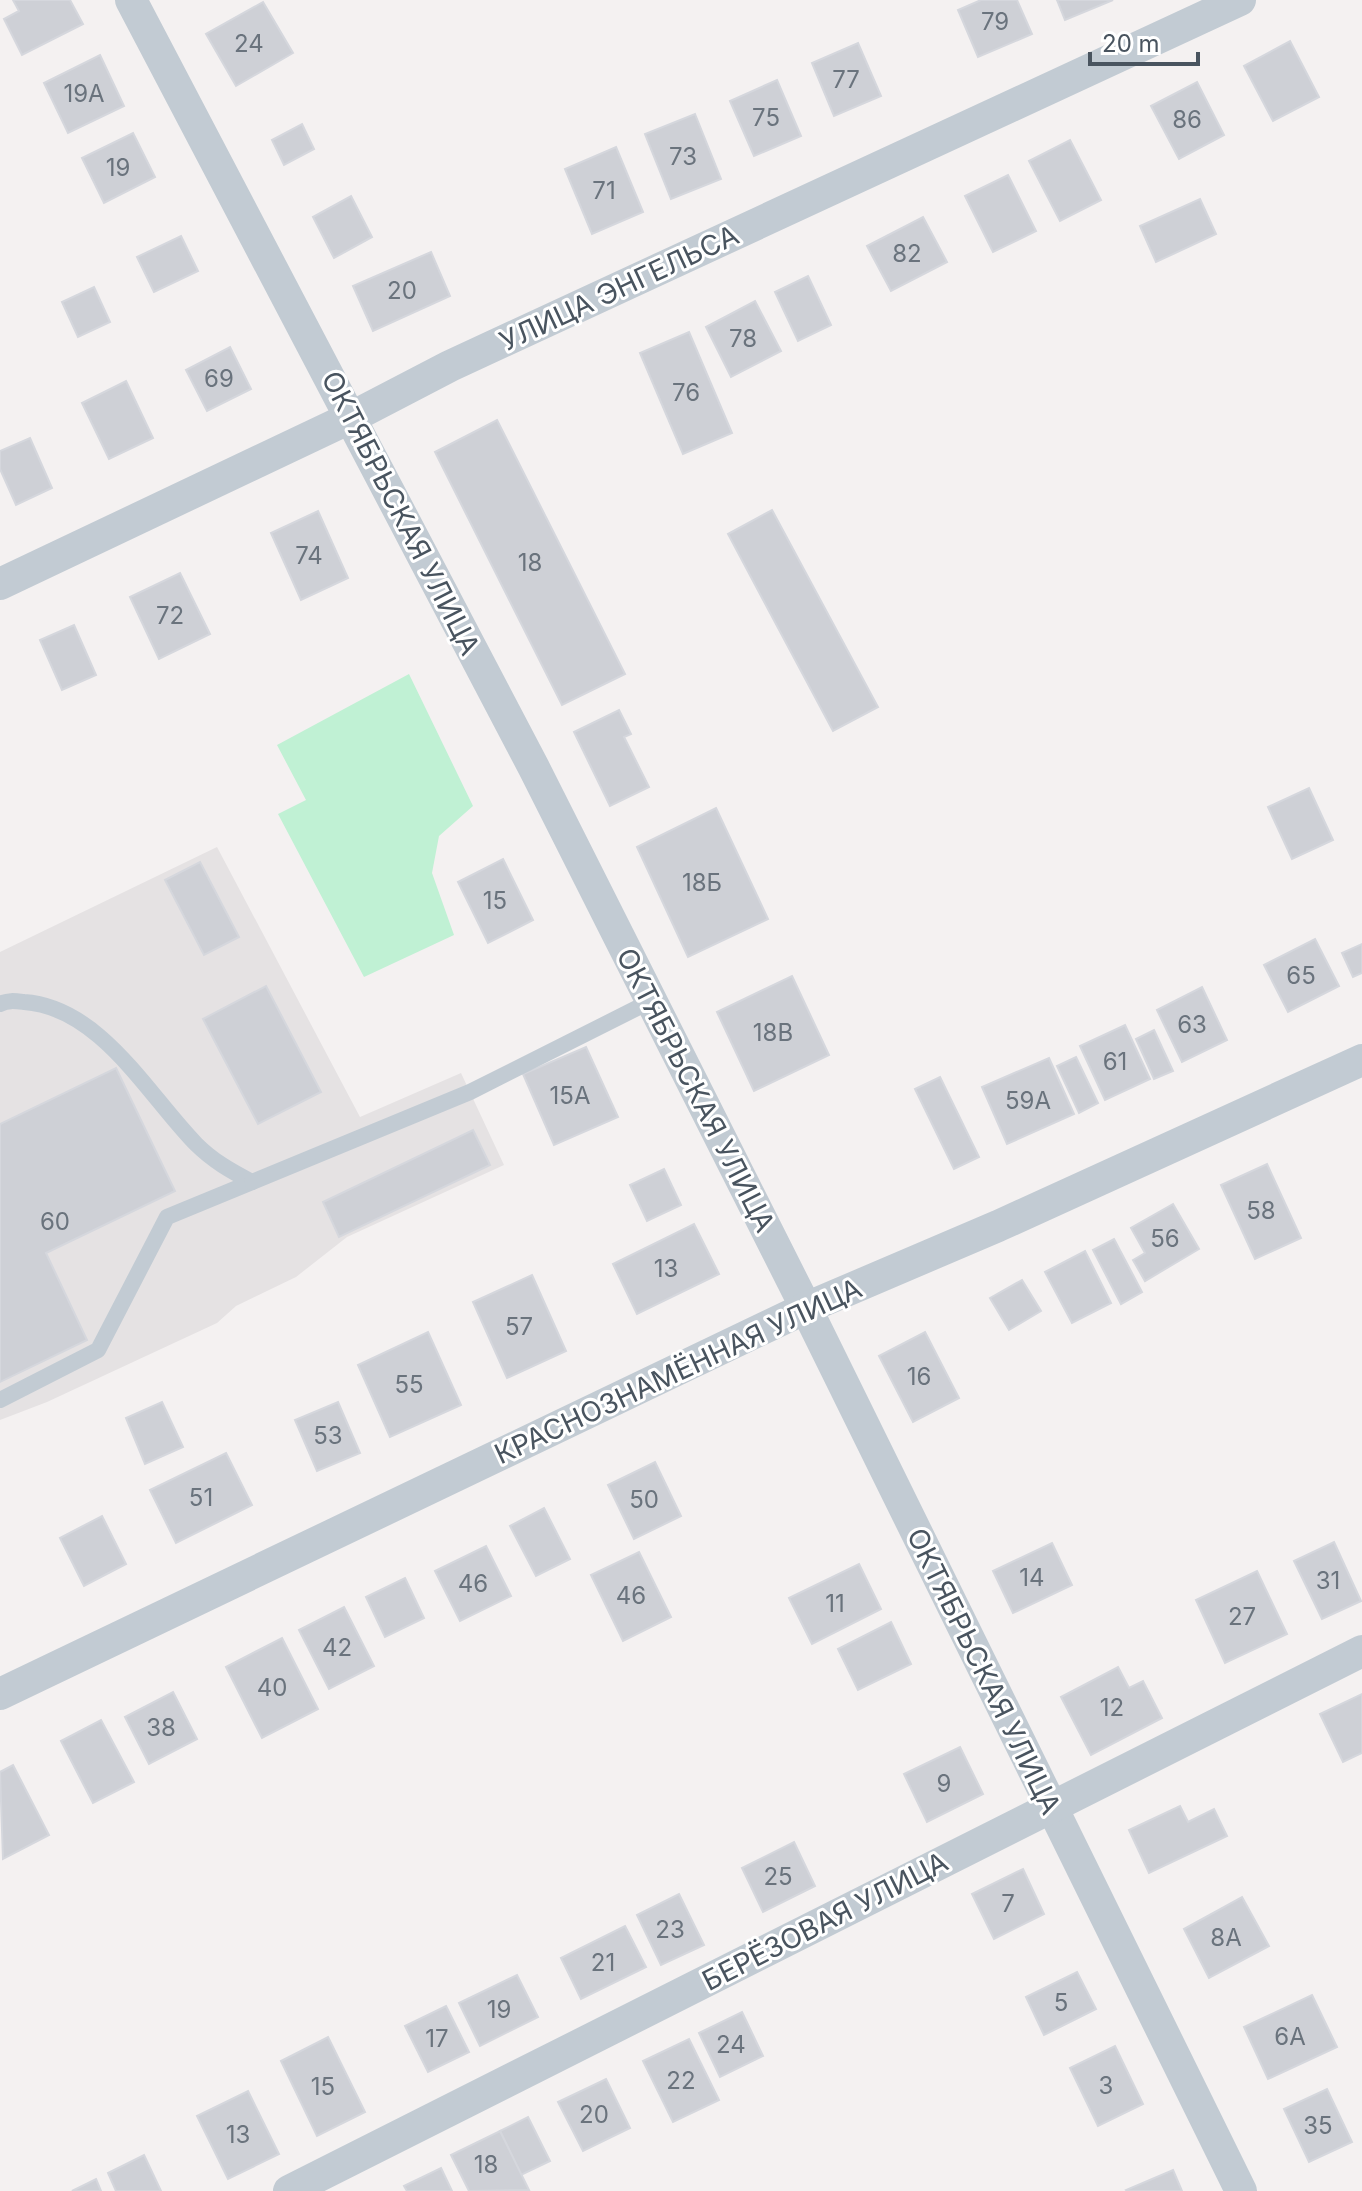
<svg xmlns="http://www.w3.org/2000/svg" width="1362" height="2191" viewBox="0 0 1362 2191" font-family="Inter,sans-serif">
  <rect width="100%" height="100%" fill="#f4f1f1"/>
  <polygon fill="#e5e2e3" points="217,847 360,1117 461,1073 504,1165 347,1237 296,1277 236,1306 217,1323 47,1402 0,1420 0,952"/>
  <polygon fill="#c0f1d4" points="409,674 473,806 439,836 432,873 454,935 364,977 278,814 306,800 277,745"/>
  <g fill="#ced0d6" stroke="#d5d7dd" stroke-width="2">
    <polygon points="13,0 70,0 83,24 22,55 4,19 19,11"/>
    <polygon points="981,0 1017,0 1032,34 978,57 958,10"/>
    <polygon points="1057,0 1113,0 1065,20"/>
    <polygon points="263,2 293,53 236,86 206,34"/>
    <polygon points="1290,41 1319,97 1273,121 1244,66"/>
    <polygon points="858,43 881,96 834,116 812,63"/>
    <polygon points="100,55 124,106 68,133 44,83"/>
    <polygon points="777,80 801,136 754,156 730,101"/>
    <polygon points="1197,82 1224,135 1179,159 1151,106"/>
    <polygon points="695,114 721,179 671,199 645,134"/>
    <polygon points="302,124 314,149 284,165 272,140"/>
    <polygon points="133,133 155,177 104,203 82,158"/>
    <polygon points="1070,140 1101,200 1060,221 1029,161"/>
    <polygon points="616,147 643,212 592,234 565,169"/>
    <polygon points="1008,175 1036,231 993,252 965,196"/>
    <polygon points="351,196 372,237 334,258 313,217"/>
    <polygon points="1200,199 1216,234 1156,262 1140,226"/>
    <polygon points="923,217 947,262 891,291 867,246"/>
    <polygon points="181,236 198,271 154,292 137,257"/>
    <polygon points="431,252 450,296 373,331 353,286"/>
    <polygon points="808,276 831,325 798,341 775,292"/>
    <polygon points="94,287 110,322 78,337 62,302"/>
    <polygon points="755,301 781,351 731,377 706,327"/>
    <polygon points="689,332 732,433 683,454 640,353"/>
    <polygon points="230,347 251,389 207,411 186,370"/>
    <polygon points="126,381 153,438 109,459 82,403"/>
    <polygon points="497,420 625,674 562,705 435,452"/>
    <polygon points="30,438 52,488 16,505 0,469 0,451"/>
    <polygon points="772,510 878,707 833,731 728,534"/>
    <polygon points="318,511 348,578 301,600 271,533"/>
    <polygon points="180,573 210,634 159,659 130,597"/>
    <polygon points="74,625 96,675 62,690 40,640"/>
    <polygon points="619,710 631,734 624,737 649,787 610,806 574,732"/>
    <polygon points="1309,788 1333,840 1292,859 1268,807"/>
    <polygon points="716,808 768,919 688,957 637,847"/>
    <polygon points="503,859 533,920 488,943 458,882"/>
    <polygon points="200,862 239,937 204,955 165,880"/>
    <polygon points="1315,939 1339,986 1288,1012 1264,965"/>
    <polygon points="1362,944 1362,973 1353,977 1342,953"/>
    <polygon points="792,976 829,1055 754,1091 717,1012"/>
    <polygon points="266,986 321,1092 258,1124 203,1019"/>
    <polygon points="1202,987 1227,1040 1182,1062 1157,1010"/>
    <polygon points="1125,1025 1150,1079 1105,1100 1080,1046"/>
    <polygon points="1154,1030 1173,1071 1154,1079 1136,1039"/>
    <polygon points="586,1047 618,1117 554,1145 523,1074"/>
    <polygon points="1076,1057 1098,1103 1079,1113 1057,1066"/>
    <polygon points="1049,1058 1074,1114 1007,1144 982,1087"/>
    <polygon points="116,1068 175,1191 46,1253 87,1340 0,1382 0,1124"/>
    <polygon points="940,1077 979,1157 954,1169 915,1089"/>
    <polygon points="473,1130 490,1165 339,1237 323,1202"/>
    <polygon points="1267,1164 1301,1238 1255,1259 1221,1185"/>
    <polygon points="664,1169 681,1205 647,1221 630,1185"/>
    <polygon points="1173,1204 1199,1249 1145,1281 1133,1260 1145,1253 1131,1228"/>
    <polygon points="694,1224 719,1274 637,1314 613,1264"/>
    <polygon points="1114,1239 1142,1292 1121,1304 1093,1250"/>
    <polygon points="1085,1251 1111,1303 1072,1323 1045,1272"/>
    <polygon points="532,1275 566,1351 507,1378 473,1302"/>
    <polygon points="1022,1280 1041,1311 1009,1330 990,1298"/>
    <polygon points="428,1332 461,1405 390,1437 358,1365"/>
    <polygon points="925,1332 959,1398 913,1422 879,1356"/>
    <polygon points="162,1402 183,1447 145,1464 126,1418"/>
    <polygon points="338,1402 360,1453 317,1471 295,1420"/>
    <polygon points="226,1453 252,1505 176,1543 150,1490"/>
    <polygon points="655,1462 681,1516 634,1539 608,1485"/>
    <polygon points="544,1508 570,1559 536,1576 510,1526"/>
    <polygon points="102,1516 126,1564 84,1586 60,1538"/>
    <polygon points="1334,1542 1361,1601 1322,1619 1294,1561"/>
    <polygon points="1052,1543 1072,1585 1013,1613 993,1571"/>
    <polygon points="486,1546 511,1596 460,1621 435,1571"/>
    <polygon points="639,1552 671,1617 623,1641 591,1575"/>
    <polygon points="859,1564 881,1609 812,1644 789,1598"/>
    <polygon points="1257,1571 1287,1634 1225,1663 1196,1600"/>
    <polygon points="405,1578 424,1618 385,1637 366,1597"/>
    <polygon points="344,1607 374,1666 329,1689 299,1630"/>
    <polygon points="891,1622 911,1664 858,1690 838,1649"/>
    <polygon points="282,1638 318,1709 262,1738 226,1667"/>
    <polygon points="1118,1667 1129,1688 1143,1681 1162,1718 1091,1755 1061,1697"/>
    <polygon points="173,1692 197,1739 149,1764 125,1717"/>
    <polygon points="1362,1694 1362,1753 1343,1762 1320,1714"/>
    <polygon points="101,1720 134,1782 93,1803 61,1741"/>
    <polygon points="960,1747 983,1794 927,1822 904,1774"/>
    <polygon points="13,1765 49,1835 3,1859 0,1772"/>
    <polygon points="1180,1806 1188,1822 1214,1809 1227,1836 1149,1873 1129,1830"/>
    <polygon points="794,1842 815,1886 763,1912 742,1868"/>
    <polygon points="1023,1869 1044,1914 994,1939 972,1894"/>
    <polygon points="679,1894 704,1945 661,1965 637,1915"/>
    <polygon points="1242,1897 1269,1946 1209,1978 1184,1929"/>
    <polygon points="625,1926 646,1967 581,1999 561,1958"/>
    <polygon points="1077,1972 1096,2009 1044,2035 1026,1997"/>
    <polygon points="517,1975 538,2017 480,2046 459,2003"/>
    <polygon points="1312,1995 1337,2047 1268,2079 1244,2027"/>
    <polygon points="446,2006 469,2052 428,2072 405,2026"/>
    <polygon points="742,2012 763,2056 720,2077 699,2033"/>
    <polygon points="328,2037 365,2112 317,2136 281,2061"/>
    <polygon points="689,2039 719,2100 673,2122 643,2061"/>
    <polygon points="1115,2046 1143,2104 1098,2126 1070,2068"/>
    <polygon points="606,2079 630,2128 583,2151 558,2102"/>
    <polygon points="1327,2089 1352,2142 1309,2162 1284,2109"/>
    <polygon points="248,2091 279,2154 228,2179 197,2116"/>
    <polygon points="528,2117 550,2161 521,2175 500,2131"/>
    <polygon points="500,2131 529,2190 469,2191 451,2155"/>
    <polygon points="144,2155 161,2191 116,2191 108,2173"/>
    <polygon points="441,2168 452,2191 407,2191 404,2186"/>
    <polygon points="1173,2170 1182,2191 1127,2191 1126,2190"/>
    <polygon points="96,2179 101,2191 72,2191"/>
  </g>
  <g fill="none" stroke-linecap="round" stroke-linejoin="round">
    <g stroke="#c2cbd3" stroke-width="16">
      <path d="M0,1004C8,1000 15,1001 24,1002C100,1007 148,1095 196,1144C213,1161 231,1171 252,1182L167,1217L98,1350L0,1400"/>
      <polyline points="252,1182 470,1092 651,1001"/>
    </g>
    <g stroke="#c2cbd3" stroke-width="32">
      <polyline points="131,0 534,768 806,1308 1241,2191"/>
      <polyline points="0,584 352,417 450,366 1240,0"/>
      <polyline points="0,1694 806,1308 998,1226 1362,1060"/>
      <polyline points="289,2191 1362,1651"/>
    </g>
  </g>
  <g text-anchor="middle" stroke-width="6" stroke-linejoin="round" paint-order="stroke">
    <g font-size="24" fill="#6a737d">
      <text x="995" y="30">79</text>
      <text x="249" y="52">24</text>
      <text x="846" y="88">77</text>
      <text x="84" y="102">19А</text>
      <text x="766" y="126">75</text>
      <text x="1187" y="128">86</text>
      <text x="683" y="165">73</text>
      <text x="118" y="176">19</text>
      <text x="604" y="199">71</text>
      <text x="907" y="262">82</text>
      <text x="402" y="299">20</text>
      <text x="743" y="347">78</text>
      <text x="219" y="387">69</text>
      <text x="686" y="401">76</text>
      <text x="309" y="564">74</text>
      <text x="530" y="571">18</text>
      <text x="170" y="624">72</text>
      <text x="702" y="891">18Б</text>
      <text x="495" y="909">15</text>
      <text x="1301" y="984">65</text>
      <text x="1192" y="1033">63</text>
      <text x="773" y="1041">18В</text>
      <text x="1115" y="1070">61</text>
      <text x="570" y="1104">15А</text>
      <text x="1028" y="1109">59А</text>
      <text x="1261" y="1219">58</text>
      <text x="55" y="1230">60</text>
      <text x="1165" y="1247">56</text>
      <text x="666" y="1277">13</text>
      <text x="519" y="1335">57</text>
      <text x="919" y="1385">16</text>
      <text x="409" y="1393">55</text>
      <text x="328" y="1444">53</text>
      <text x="201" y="1506">51</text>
      <text x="644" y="1508">50</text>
      <text x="1032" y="1586">14</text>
      <text x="1328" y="1589">31</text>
      <text x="473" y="1592">46</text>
      <text x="631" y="1604">46</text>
      <text x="835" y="1612">11</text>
      <text x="1242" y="1625">27</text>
      <text x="337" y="1656">42</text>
      <text x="272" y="1696">40</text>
      <text x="1112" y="1716">12</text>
      <text x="161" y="1736">38</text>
      <text x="944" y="1792">9</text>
      <text x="778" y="1885">25</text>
      <text x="1008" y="1912">7</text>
      <text x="670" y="1938">23</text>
      <text x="1226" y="1946">8А</text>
      <text x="603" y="1971">21</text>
      <text x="1061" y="2011">5</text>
      <text x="499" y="2018">19</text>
      <text x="1290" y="2045">6А</text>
      <text x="437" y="2047">17</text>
      <text x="731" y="2053">24</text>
      <text x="681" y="2089">22</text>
      <text x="1106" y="2094">3</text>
      <text x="323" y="2095">15</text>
      <text x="594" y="2123">20</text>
      <text x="1318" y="2134">35</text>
      <text x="238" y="2143">13</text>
      <text x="486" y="2173">18</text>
    </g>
    <g font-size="28" fill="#49545f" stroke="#fff">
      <text transform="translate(619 288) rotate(-25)" y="10">УЛИЦА ЭНГЕЛЬСА</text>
      <text transform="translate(401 513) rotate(63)" y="10">ОКТЯБРЬСКАЯ УЛИЦА</text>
      <text transform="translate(696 1090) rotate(63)" y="10">ОКТЯБРЬСКАЯ УЛИЦА</text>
      <text transform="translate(678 1371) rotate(-25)" y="10">КРАСНОЗНАМЁННАЯ УЛИЦА</text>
      <text transform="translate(984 1671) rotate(64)" y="10">ОКТЯБРЬСКАЯ УЛИЦА</text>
      <text transform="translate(825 1921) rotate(-27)" y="10">БЕРЁЗОВАЯ УЛИЦА</text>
    </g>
  </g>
  <path d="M1090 52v12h108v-12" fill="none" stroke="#49545f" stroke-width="4"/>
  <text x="1102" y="52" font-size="24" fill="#49545f" stroke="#ffffff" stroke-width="6" paint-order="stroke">20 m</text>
</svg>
